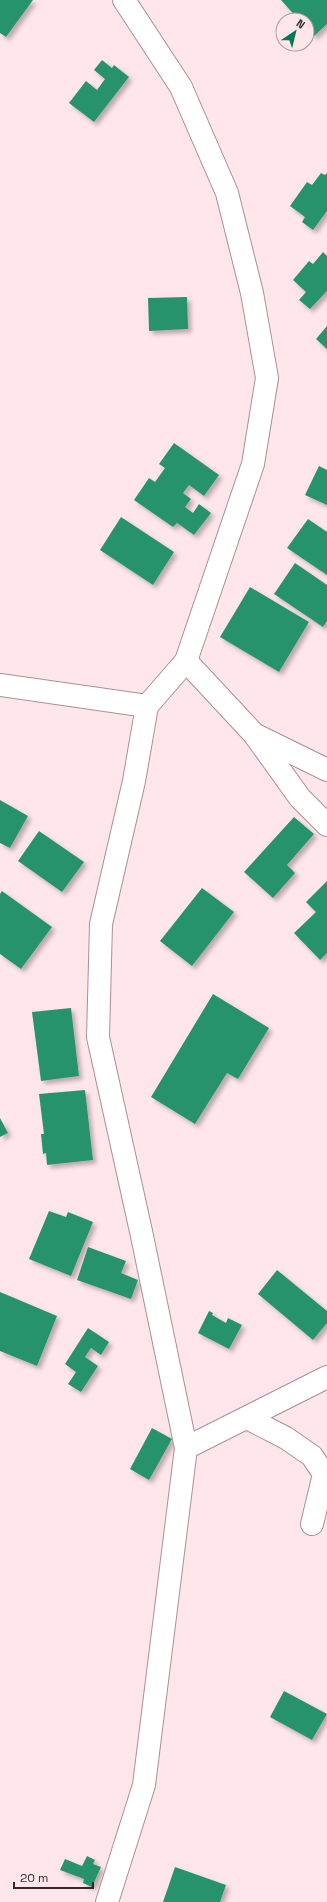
<svg xmlns="http://www.w3.org/2000/svg" width="327" height="1902" viewBox="0 0 327 1902" font-family="'Space Grotesk',sans-serif">
  <defs>
    <filter id="shadow"><feDropShadow dx="3.5" dy="3.5" stdDeviation="2" flood-color="#0004"/></filter>
  </defs>
  <rect width="100%" height="100%" fill="#ffe6ea"/>
  <g fill="#28936c" filter="url(#shadow)">
    <polygon points="0,0 33,0 6,37 0,33"/>
    <polygon points="281,0 327,0 327,24 314,36 307,29 307,20 299,20"/>
    <polygon points="102,60 112,68 114,65 129,77 94,122 69,103 86,81 97,90 105,79 94,70"/>
    <polygon points="321,173 325,175 327,173 327,211 313,230 302,222 305,217 290,206 307,182 312,185"/>
    <polygon points="323,252 327,256 327,291 310,309 299,300 306,292 293,280 309,261 313,264"/>
    <polygon points="187,297 188,329 149,331 148,298"/>
    <polygon points="327,326 327,349 316,339"/>
    <polygon points="174,443 219,475 204,496 189,485 183,493 191,499 185,507 193,513 199,504 211,513 194,535 177,523 173,527 134,500 149,478 155,482 165,468 159,464"/>
    <polygon points="319,466 327,470 327,505 305,495"/>
    <polygon points="121,517 174,552 153,585 100,550"/>
    <polygon points="308,519 327,532 327,575 287,548"/>
    <polygon points="295,563 327,585 327,621 323,627 274,594"/>
    <polygon points="250,587 309,622 279,672 220,637"/>
    <polygon points="0,800 28,816 10,848 0,843"/>
    <polygon points="294,817 314,834 287,865 295,873 273,898 244,872"/>
    <polygon points="39,831 84,862 62,892 18,861"/>
    <polygon points="327,881 327,953 320,960 294,933 316,912 306,902"/>
    <polygon points="202,888 234,912 192,966 160,941"/>
    <polygon points="2,891 52,927 21,969 0,954 0,894"/>
    <polygon points="213,994 269,1028 238,1079 227,1073 195,1124 151,1097"/>
    <polygon points="71,1008 79,1076 41,1081 32,1012"/>
    <polygon points="85,1090 93,1160 47,1165 46,1153 43,1154 41,1134 44,1134 39,1094"/>
    <polygon points="0,1118 8,1133 0,1137"/>
    <polygon points="49,1211 66,1217 68,1212 93,1222 71,1276 29,1259"/>
    <polygon points="88,1247 126,1261 121,1273 138,1280 131,1299 77,1280"/>
    <polygon points="277,1270 327,1311 327,1323 313,1340 258,1294"/>
    <polygon points="0,1292 57,1316 37,1366 0,1351"/>
    <polygon points="209,1311 213,1313 212,1315 226,1323 228,1318 242,1325 229,1349 198,1333"/>
    <polygon points="88,1328 109,1342 101,1355 91,1348 85,1357 98,1366 81,1392 68,1384 76,1372 65,1364"/>
    <polygon points="152,1428 172,1439 149,1480 130,1469"/>
    <polygon points="284,1691 327,1714 312,1740 270,1717"/>
    <polygon points="87,1856 95,1860 93,1864 101,1867 92,1887 83,1883 84,1879 60,1870 65,1859 82,1866"/>
    <polygon points="175,1867 226,1885 220,1902 163,1902"/>
  </g>
  <g fill="none" stroke-linecap="round" stroke-linejoin="round">
    <g stroke="#ab8f94" stroke-width="24">
      <g id="minor">
        <polyline points="0,685 147,706"/>
        <polyline points="247,1418 286,1438 312,1456 324,1474 312,1524"/>
        <polyline points="186,1448 327,1377"/>
        <polyline points="107,1902 144,1785 186,1448 142,1236 98,1037 101,924 134,781 147,706 186,661 253,464 267,378 252,293 227,193 181,87 124,0"/>
      </g>
    </g>
    <g stroke="#ab8f94" stroke-width="24">
      <g id="primary">
        <polyline points="186,661 254,734 300,798 327,825"/>
        <polyline points="256,735 327,770"/>
      </g>
    </g>
    <use href="#minor" stroke="#fff" stroke-width="22"/>
    <use href="#primary" stroke="#fff" stroke-width="22"/>
  </g>
  <g transform="translate(295 32) rotate(35)"><circle r="19" fill="#ffe6ea" stroke="#ad9a9d"/>
  <path d="M0-3L7 15L0 10L-7 15Z" fill="#027854"/>
  <text y="-6" font-size="11" font-weight="bold" text-anchor="middle" fill="#322729">N</text>
  </g>
  <path d="M14 1882v6h79v-6" fill="none" stroke="#322729" stroke-width="2"/>
  <text x="20" y="1882" font-size="12" fill="#322729" stroke="#ffe6ea" stroke-width="3" paint-order="stroke">20 m</text>
</svg>
